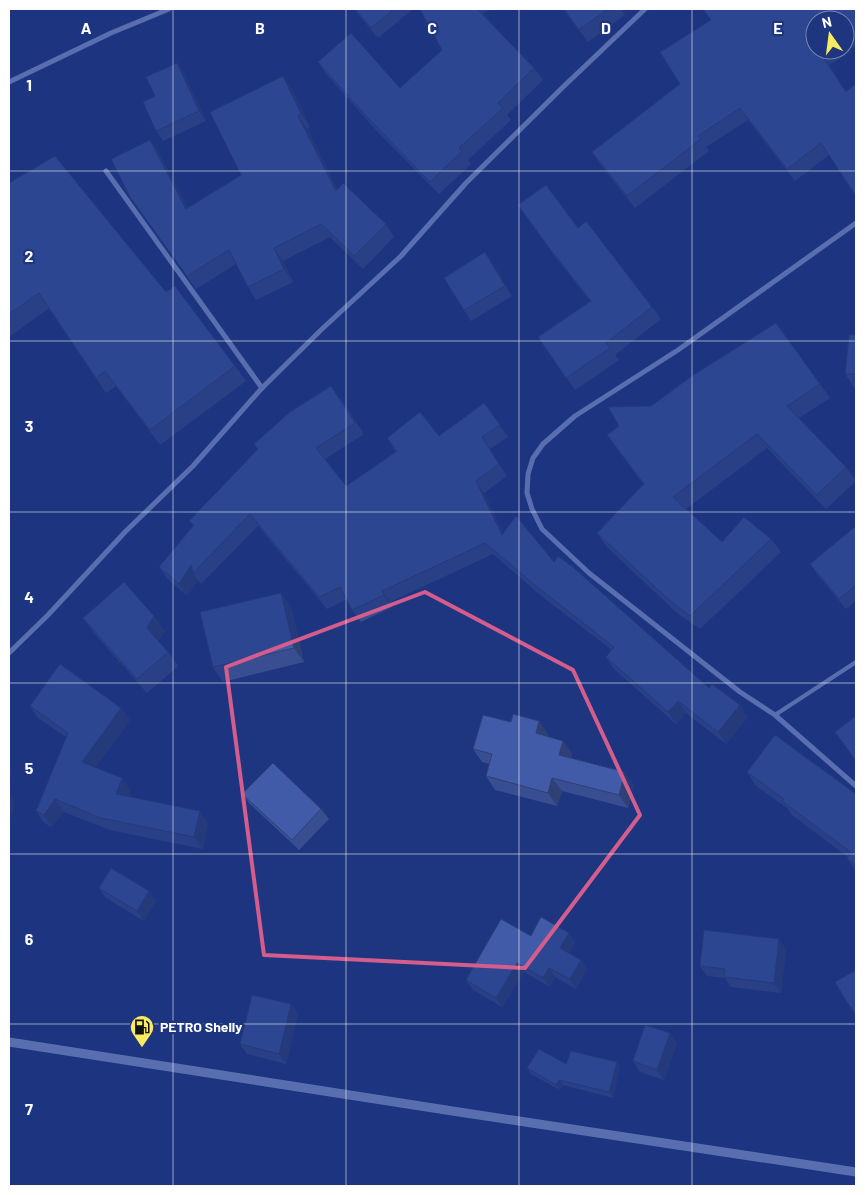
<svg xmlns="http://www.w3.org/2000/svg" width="865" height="1195" viewBox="0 0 865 1195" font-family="Barlow,sans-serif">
  <rect width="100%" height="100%" fill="#1e3580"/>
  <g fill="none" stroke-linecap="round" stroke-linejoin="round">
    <polyline stroke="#a3b4e9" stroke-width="4" points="775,715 856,662"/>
    <g stroke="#a3b4e9" stroke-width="5">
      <polyline points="9,82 111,33 169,9"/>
      <polyline points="106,171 262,388"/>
      <polyline points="856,223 678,350 575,416 543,444 533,458 528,474 527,493 532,509 542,529 589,573 740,692 775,715 856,786"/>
      <polyline points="9,653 48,615 125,532 193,466 262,388 322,329 401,256 466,183 562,88 645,9"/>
    </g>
    <polyline stroke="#a3b4e9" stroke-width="9" points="9,1042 459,1112 856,1172"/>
  </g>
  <g fill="#394e90" fill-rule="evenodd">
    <polygon points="354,9 411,9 412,10 378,38"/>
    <polygon points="420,9 493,9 482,13 534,68 543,80 507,115 511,120 468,160 471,164 439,194 376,130 327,75 318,62 400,88 442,50"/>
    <polygon points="563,9 623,9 622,10 625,15 588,42"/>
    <path d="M856,9V45L850,49L851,52L829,65L846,91L856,84V196L829,155L795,181L748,120L706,147L709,151L635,208L600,164L592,152ZM845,20V50H815Z"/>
    <polygon points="177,63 184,73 206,121 163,141 156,131 155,96"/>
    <polygon points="292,89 310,127 307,128 337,189 386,224 394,237 363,269 330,237 283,261 293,282 256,300 248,287 236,264 196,289 130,197 150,140 159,153 188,208 241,175"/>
    <polygon points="9,183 166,292 235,366 246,381 160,445 116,386 106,393 49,308 9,337"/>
    <polygon points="518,205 578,228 652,307 661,319 615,355 619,360 575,390 538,337 590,301 559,262"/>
    <polygon points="492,263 512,296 471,321 464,310"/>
    <polygon points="776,323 830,398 799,418 846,467 856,481 826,509 767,448 686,509 722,542 771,539 781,552 700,629 677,613 607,547 597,533 643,484 607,435 619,426 651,406"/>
    <polygon points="856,335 856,389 855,389 845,374"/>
    <polygon points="340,398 364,434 325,459 346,486 396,452 387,438 439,436 484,403 508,437 490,449 507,476 484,493 503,533 554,562 709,688 748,717 726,744 686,713 676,724 614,669 606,657 612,650 544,598 493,554 390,602 392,607 361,622 352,610 347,599 327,609 258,526 201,584 198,580 187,596 167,578 159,567 193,526 189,521 258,450 254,444"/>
    <polygon points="856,526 856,601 846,609 817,574 810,564"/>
    <polygon points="281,593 291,607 304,662 223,682 213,667"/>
    <polygon points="83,618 165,631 158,641 168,652 178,666 147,693 93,632"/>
    <polygon points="30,706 121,708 130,720 95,768 131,791 129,797 208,824 203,849 110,830 64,812 52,827 44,823 36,811 66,737 38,718"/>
    <polygon points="548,734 548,737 563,741 572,754 571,758 634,785 628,808 562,791 557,806 495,790 486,776 490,764 482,762 473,749"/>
    <polygon points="747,772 856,794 856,871 847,858 848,857 792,815 787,808 756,786"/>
    <polygon points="242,794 321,809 329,819 299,850 250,804"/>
    <polygon points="99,888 149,891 156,901 144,921 106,898"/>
    <polygon points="531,936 575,942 569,953 581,960 587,969 576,989 555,977 550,987 524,972 502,1007 472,989 466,980"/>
    <polygon points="786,949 781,993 731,987 725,978 707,976 700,966"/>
    <polygon points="856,970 856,1016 850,1007"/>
    <polygon points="291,1004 298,1014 286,1064 247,1054 240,1044"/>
    <polygon points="670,1033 677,1044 664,1080 640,1072 633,1061"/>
    <polygon points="566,1064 620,1067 613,1098 563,1085 560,1090 531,1074 527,1068"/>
  </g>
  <g fill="#2e4076">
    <polygon points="177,63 184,73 206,121 199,111"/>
    <polygon points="283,76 292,89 310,127 301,114"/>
    <polygon points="298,116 307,128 344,204 336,191"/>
    <polygon points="150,140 159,153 195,222 186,209"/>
    <polygon points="274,248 283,261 293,282 284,269"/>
    <polygon points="485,252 492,263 512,296 505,286"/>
    <polygon points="482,437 490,449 507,476 499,464"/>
    <polygon points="476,481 484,493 510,546 502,535"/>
    <polygon points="191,565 193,573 198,580 187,596 179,584"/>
    <polygon points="382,591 390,602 392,607 384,595"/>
    <polygon points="281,593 291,607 304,662 294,648"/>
    <polygon points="154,616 165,631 157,643 147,628"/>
    <polygon points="678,701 686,713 676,724 668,712"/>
    <polygon points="740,705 748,717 726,744 718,732"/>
    <polygon points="121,708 130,720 91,774 82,762"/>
    <polygon points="539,721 548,734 545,747 536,733"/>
    <polygon points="563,741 572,754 568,768 559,755"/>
    <polygon points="9,765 11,769 10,794 15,802 9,824"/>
    <polygon points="625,772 634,785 628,808 619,795"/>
    <polygon points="122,778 131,791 125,806 116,794"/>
    <polygon points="552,778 562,791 557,806 548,793"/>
    <polygon points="55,799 64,812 52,827 44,815"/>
    <polygon points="200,811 208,824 203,849 194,837"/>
    <polygon points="149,891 156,901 144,921 137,911"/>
    <polygon points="569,933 575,942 566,958 560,948"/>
    <polygon points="779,939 786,949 781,993 774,983"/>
    <polygon points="581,960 587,969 576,989 570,979"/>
    <polygon points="517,963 524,972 502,1007 496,998"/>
    <polygon points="549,968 555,977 550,987 543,978"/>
    <polygon points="291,1004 298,1014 286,1064 279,1054"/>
    <polygon points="670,1033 677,1044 664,1080 657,1070"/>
    <polygon points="617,1062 620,1067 613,1098 609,1092"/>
    <polygon points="559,1080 563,1085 560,1090 556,1085"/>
  </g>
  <g fill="#425ba8" stroke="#2e4076">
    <polygon points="355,9 394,9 371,28"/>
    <polygon points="420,9 477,9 534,68 498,103 503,108 459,148 462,151 430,182 367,117 318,62 351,33 400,88 442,50"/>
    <polygon points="564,9 608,9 579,30"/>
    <polygon points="703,9 856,9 856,27 845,35 845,20 815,20 815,50 828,50 821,54 846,92 856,84 856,140 855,141 856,143 856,196 821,143 787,169 740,108 698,136 701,139 627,196 592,152 680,84 660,52 711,20"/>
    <polygon points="177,63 199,111 156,131 143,102 155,96 146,77"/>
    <polygon points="283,76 301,114 298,116 336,191 343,183 386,224 354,256 321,224 274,248 284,269 248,287 229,250 187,276 130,197 111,159 150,140 186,209 241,175 210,112"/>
    <polygon points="55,156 166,292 175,286 235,366 150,430 105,371 96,378 39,293 9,314 9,183"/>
    <polygon points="546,185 578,228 586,221 652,307 606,343 610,348 566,378 538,337 591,301 550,249 518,205"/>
    <polygon points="485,252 505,286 464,310 444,278"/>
    <polygon points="776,323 820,384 787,406 846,467 817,495 757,434 673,497 722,542 744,517 771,539 690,616 668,599 597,533 644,484 607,435 619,426 608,407 651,406 692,376"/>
    <polygon points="849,335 856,335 856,374 845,374"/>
    <polygon points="331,386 355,423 316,448 346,486 397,451 387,438 420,412 439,436 484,403 500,425 482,437 499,464 476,481 502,535 516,516 554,562 558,556 574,568 709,688 712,684 740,705 718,732 678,701 668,712 606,657 614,647 536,586 485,543 382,591 384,595 352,610 340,587 319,597 250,514 193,573 191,565 179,584 159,567 194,525 189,521 258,449 254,444 290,412"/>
    <polygon points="856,526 856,585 839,599 810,564"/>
    <polygon points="124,582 154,616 147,628 168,652 137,679 83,618"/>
    <polygon points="281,593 294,648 213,667 200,612"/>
    <polygon points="60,664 121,708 82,762 122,778 116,794 200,811 194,837 101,818 55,799 44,815 36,811 68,733 30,706"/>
    <polygon points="513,714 539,721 536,733 563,741 559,755 625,772 619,795 552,778 548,793 486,776 492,754 473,749 483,715 511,722"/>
    <polygon points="856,716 856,761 835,732"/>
    <polygon points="775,735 856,794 856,865 847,858 852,853 782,801 784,799 747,772"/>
    <polygon points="273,763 321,809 292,840 242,794"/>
    <polygon points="111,868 149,891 137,911 99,888"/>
    <polygon points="541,917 569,933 560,948 581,960 570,979 549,968 543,978 517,963 496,998 466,980 501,919 531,936"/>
    <polygon points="704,930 779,939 774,983 724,977 725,969 700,966"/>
    <polygon points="856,970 856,1014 851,1006 850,1007 835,982"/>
    <polygon points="252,995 291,1004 279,1054 240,1044"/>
    <polygon points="645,1025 670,1033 657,1070 633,1061"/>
    <polygon points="539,1049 566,1064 571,1051 617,1062 609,1092 559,1080 556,1085 527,1068"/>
  </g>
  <path d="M0 0H865V1195H0ZM425,592L573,670L640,815L525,968L264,955L226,667Z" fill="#1e3580" fill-opacity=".55" fill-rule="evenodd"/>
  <path fill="none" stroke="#d45d8c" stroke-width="4" stroke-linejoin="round" d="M425,592L573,670L640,815L525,968L264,955L226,667Z"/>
  <path fill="none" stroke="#fff" stroke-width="1" stroke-opacity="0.55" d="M173,9V1186M346,9V1186M519,9V1186M692,9V1186M9,171H856M9,341H856M9,512H856M9,683H856M9,854H856M9,1024H856"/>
  <defs>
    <g id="fuel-pin" transform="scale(1.25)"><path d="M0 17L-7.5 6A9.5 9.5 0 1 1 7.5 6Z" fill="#f8eb62" stroke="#1e3580"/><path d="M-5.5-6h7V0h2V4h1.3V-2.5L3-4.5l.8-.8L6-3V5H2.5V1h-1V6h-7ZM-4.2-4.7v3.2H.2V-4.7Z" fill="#111"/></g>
  </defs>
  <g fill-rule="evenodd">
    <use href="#fuel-pin" x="142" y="1027"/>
  </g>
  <g text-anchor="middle" stroke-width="4.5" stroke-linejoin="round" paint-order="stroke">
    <g font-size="14" font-weight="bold" fill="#fff" stroke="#1e3580" text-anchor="start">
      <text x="160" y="1032">PETRO Shelly</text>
    </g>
  </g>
  <g font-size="16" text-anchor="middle" font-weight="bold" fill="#fff" stroke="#1e3580" stroke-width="4.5" stroke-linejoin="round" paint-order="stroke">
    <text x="86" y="34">A</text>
    <text x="260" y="34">B</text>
    <text x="432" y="34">C</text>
    <text x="606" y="34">D</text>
    <text x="778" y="34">E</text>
    <text x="29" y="91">1</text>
    <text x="29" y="262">2</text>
    <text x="29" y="432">3</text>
    <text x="29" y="603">4</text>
    <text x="29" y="774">5</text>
    <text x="29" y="945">6</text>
    <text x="29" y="1115">7</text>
  </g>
  <rect width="865" height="1195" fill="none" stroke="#ffffff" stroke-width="20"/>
  <g transform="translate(830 35) rotate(346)"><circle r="24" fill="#1e3580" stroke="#7886b3"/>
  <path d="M0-4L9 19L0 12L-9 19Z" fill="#f8eb62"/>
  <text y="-8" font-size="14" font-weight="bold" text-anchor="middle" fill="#ffffff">N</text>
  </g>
</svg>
